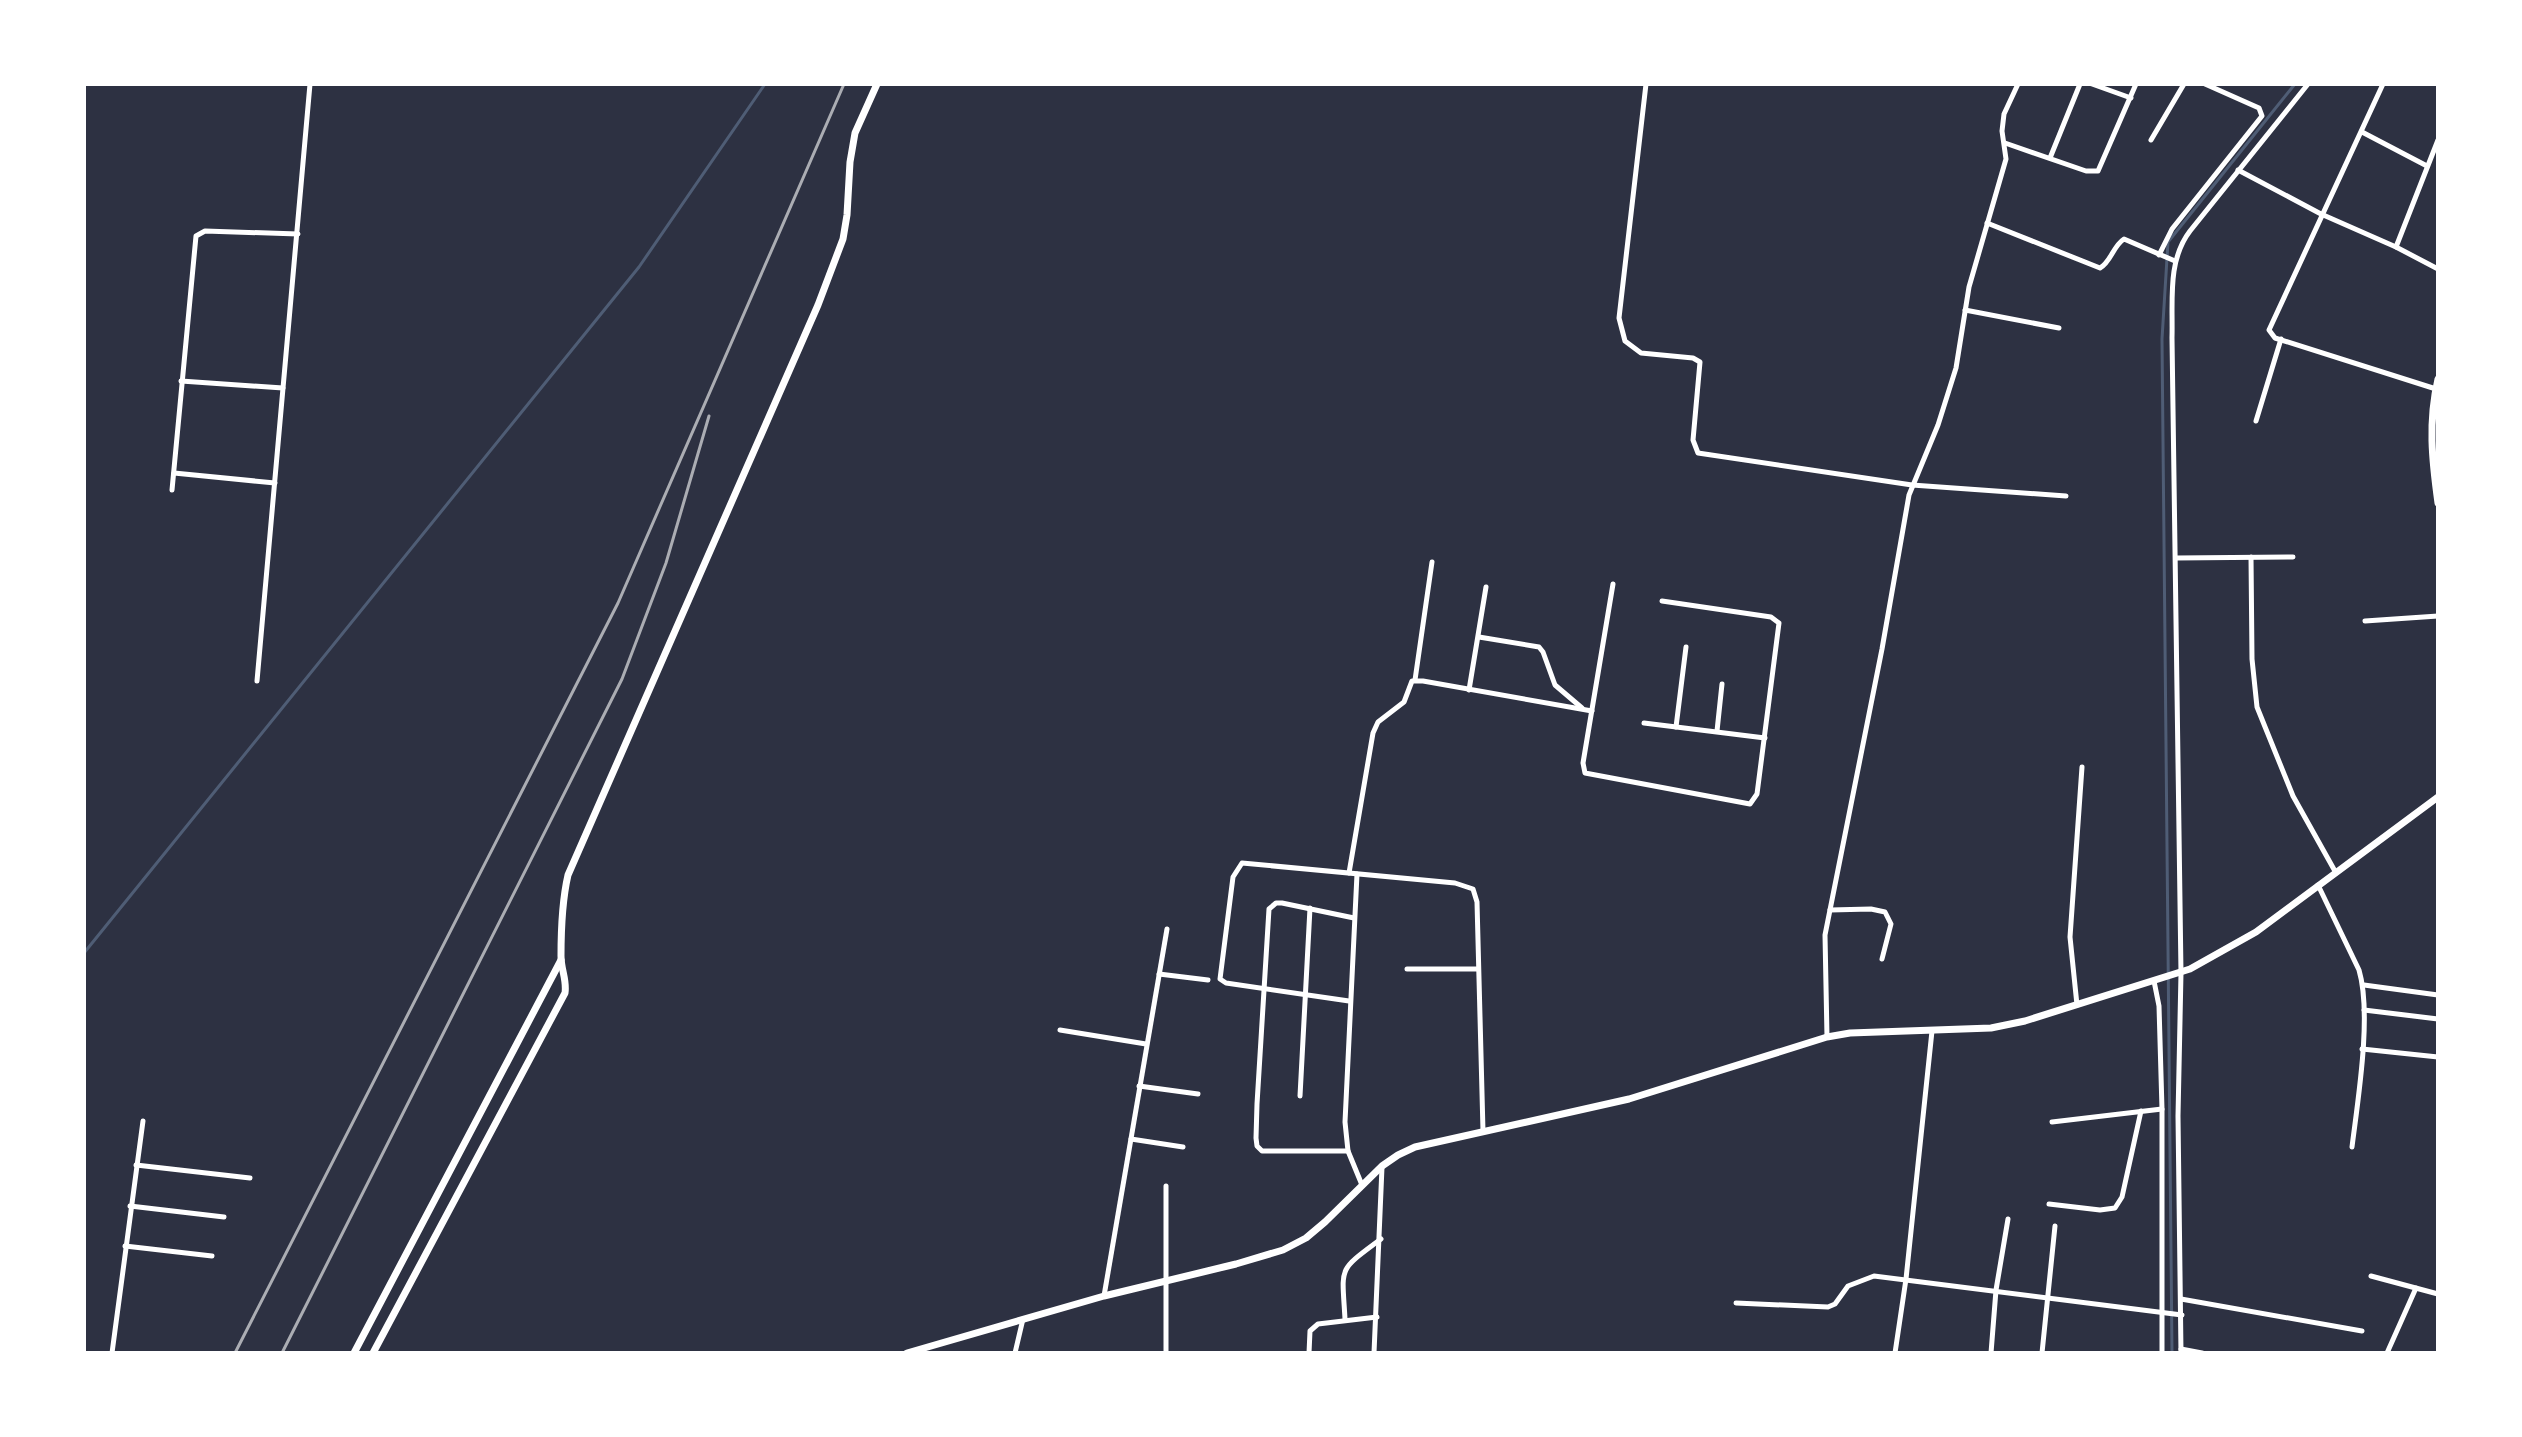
<svg xmlns="http://www.w3.org/2000/svg" width="2522" height="1437" viewBox="0 0 2522 1437" font-family="Ubuntu,sans-serif">
  <rect width="100%" height="100%" fill="#2d3142"/>
  <g fill="none" stroke-linecap="round" stroke-linejoin="round">
    <g stroke="#4f5d75" stroke-width="3">
      <polyline points="84,953 639,267 765,84"/>
      <polyline points="2172,1353 2162,339 2168,242 2295,84"/>
    </g>
    <g stroke="#fff" stroke-width="5">
      <polyline points="1646,84 1619,318 1625,341 1641,353 1693,358 1700,362 1693,440 1698,453 1912,485 2066,496"/>
      <polyline points="2092,84 2131,98"/>
      <polyline points="2383,84 2269,330 2275,338 2436,389"/>
      <polyline points="2362,132 2427,166"/>
      <polyline points="2151,140 2184,84"/>
      <polyline points="2005,143 2086,171 2098,171 2136,84"/>
      <polyline points="2050,158 2080,84"/>
      <polyline points="2238,170 2321,214 2396,247 2438,269"/>
      <path d="M1987,223L2100,268C2111,262 2113,246 2124,239L2175,261"/>
      <polyline points="2396,247 2438,140"/>
      <polyline points="2159,255 2172,229 2262,116 2259,108 2205,84"/>
      <polyline points="1965,310 2059,328"/>
      <polyline points="181,381 283,388"/>
      <polyline points="2256,421 2281,339"/>
      <polyline points="174,473 275,483"/>
      <polyline points="172,490 196,236 205,231 298,234"/>
      <polyline points="2251,557 2252,659 2257,707 2293,796 2336,873"/>
      <polyline points="2176,558 2293,557"/>
      <polyline points="1613,584 1583,763 1585,773 1750,804 1757,794 1779,623 1771,617 1662,601"/>
      <polyline points="2365,621 2438,616"/>
      <polyline points="1479,637 1539,647 1543,652 1555,685 1582,708"/>
      <polyline points="1415,680 1432,562"/>
      <polyline points="257,681 310,84"/>
      <polyline points="1469,690 1486,587"/>
      <polyline points="1644,723 1765,738"/>
      <polyline points="1676,727 1686,647"/>
      <polyline points="1717,731 1722,684"/>
      <polyline points="1349,873 1373,733 1378,722 1404,702 1412,681 1423,681 1592,711"/>
      <polyline points="1357,874 1345,1122 1348,1151 1362,1185"/>
      <path d="M2318,885L2359,970C2372,1014 2358,1099 2352,1147"/>
      <polyline points="1830,910 1871,909 1885,912 1891,924 1882,959"/>
      <polyline points="1407,969 1478,969"/>
      <polyline points="1159,974 1208,980"/>
      <polyline points="2154,981 2159,1006 2162,1109 2162,1353"/>
      <polyline points="2364,985 2438,995"/>
      <polyline points="1349,1001 1226,983 1220,979 1233,877 1242,863 1455,883 1473,889 1477,902 1483,1131"/>
      <polyline points="2077,1005 2070,937 2082,767"/>
      <polyline points="2364,1010 2438,1019"/>
      <polyline points="1060,1030 1146,1044"/>
      <polyline points="1827,1037 1825,935 1882,649 1909,495 1938,425 1956,368 1969,287 2006,159 2002,131 2004,114 2018,84"/>
      <polyline points="2362,1049 2438,1057"/>
      <polyline points="1139,1086 1198,1094"/>
      <polyline points="1300,1096 1310,908"/>
      <polyline points="2052,1122 2162,1109"/>
      <polyline points="1131,1139 1183,1147"/>
      <polyline points="1348,1151 1262,1151 1257,1146 1256,1138 1257,1104 1269,909 1276,903 1282,903 1354,918"/>
      <polyline points="136,1165 250,1178"/>
      <polyline points="2049,1204 2100,1210 2115,1208 2122,1197 2141,1111"/>
      <polyline points="130,1206 224,1217"/>
      <polyline points="125,1246 212,1256"/>
      <polyline points="2371,1276 2438,1294"/>
      <polyline points="1104,1296 1167,929"/>
      <polyline points="2181,1299 2362,1331"/>
      <polyline points="1736,1303 1828,1307 1835,1304 1848,1286 1874,1276 2182,1315"/>
      <path d="M1345,1319C1342,1265 1337,1272 1381,1239"/>
      <polyline points="2181,1349 2202,1353"/>
      <polyline points="112,1353 143,1121"/>
      <polyline points="1015,1353 1023,1319"/>
      <polyline points="1166,1353 1166,1186"/>
      <polyline points="1309,1353 1310,1331 1318,1324 1377,1317"/>
      <polyline points="1374,1353 1382,1167"/>
      <polyline points="1895,1353 1906,1279 1932,1031"/>
      <polyline points="1991,1353 1996,1290 2008,1219"/>
      <polyline points="2042,1353 2055,1226"/>
      <path d="M2181,1353L2178,1116L2181,973L2172,338C2173,301 2167,261 2190,231L2308,84"/>
      <polyline points="2387,1353 2416,1288"/>
    </g>
    <g stroke="#fff" stroke-width="7">
      <path d="M2438,379C2428,422 2432,460 2438,503"/>
      <polyline points="907,1353 1104,1296 1236,1264 1283,1250 1306,1238 1325,1222 1382,1166 1398,1155 1415,1147 1629,1099 1827,1037 1850,1033 1991,1028 2025,1021 2190,969 2256,932 2438,797"/>
    </g>
    <g stroke="#fff" stroke-width="7">
      <polyline points="354,1353 561,960"/>
      <path d="M373,1353L565,993C567,980 561,970 561,956C561,930 562,901 568,875L818,305L843,239L847,215L850,162L855,133L877,84"/>
    </g>
    <g stroke="#abadb3" stroke-width="3">
      <polyline points="235,1353 618,603 844,84"/>
      <polyline points="282,1353 622,679 666,563 709,416"/>
    </g>
  </g>
  <rect width="2522" height="1437" fill="none" stroke="#ffffff" stroke-width="172"/>
</svg>
